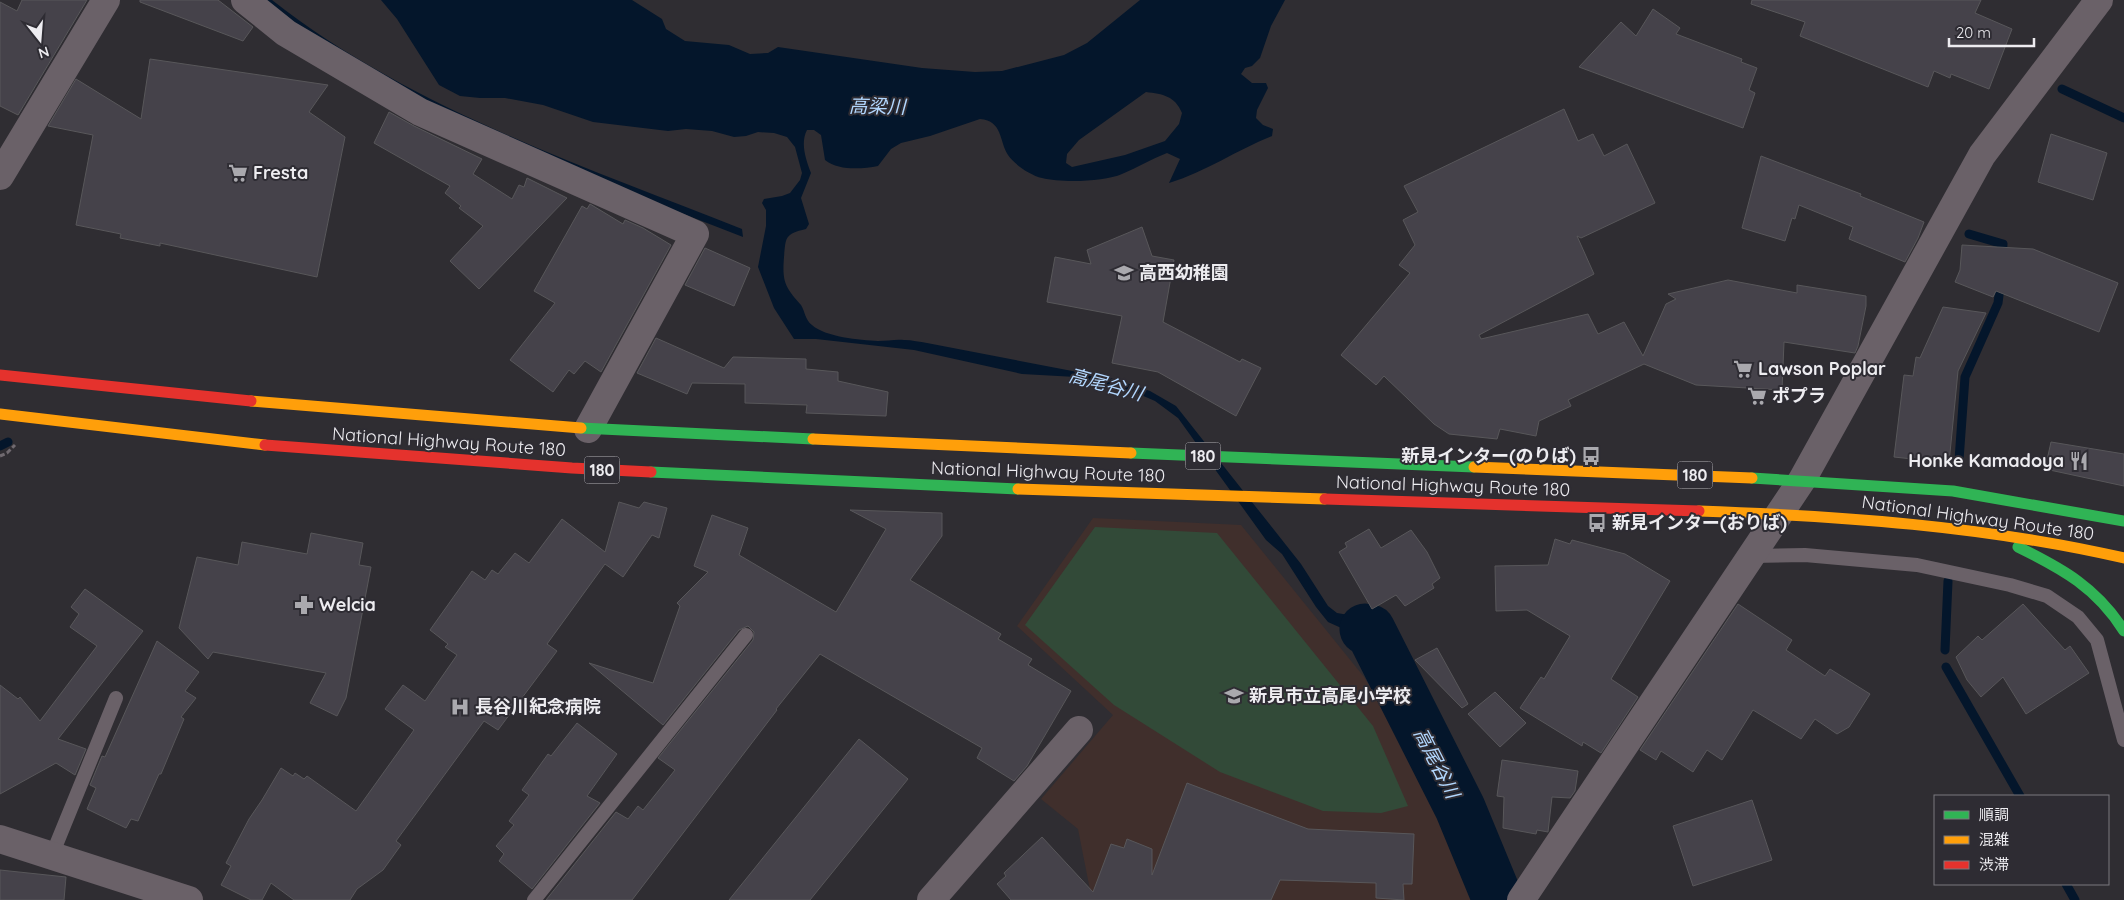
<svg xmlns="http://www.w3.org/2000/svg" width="2124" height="900" viewBox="0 0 2124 900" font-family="Quicksand,'Noto Sans JP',sans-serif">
  <rect width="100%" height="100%" fill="#2f2d32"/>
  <polygon fill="#402f2c" points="1093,518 1241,525 1364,677 1451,823 1483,900 1092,900 1078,829 1041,799 1113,715 1017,626"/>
  <polygon fill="#324a38" points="1095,527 1217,533 1373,726 1408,806 1381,813 1323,811 1220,772 1114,705 1025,625"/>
  <g fill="#04162b" fill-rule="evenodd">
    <path d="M260,0H272C406,106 585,167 742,229L743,237L591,178L395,88Z"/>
    <path d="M381,0H632L662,19L666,29L685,41L729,45L750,54L768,53L778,47L922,68L975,72L1002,71L1064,55L1087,43L1140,0H1285L1271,26L1260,58L1252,66L1245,68L1241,74L1252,83H1266L1268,88L1257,110L1256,118L1263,125L1273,129L1272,136C1237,150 1205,172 1169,183L1180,159L1167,153C1151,159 1137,168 1122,174C1104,182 1061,183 1042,178C1030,175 1015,165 1008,155C999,141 1003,121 980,119L930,136L901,143L891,149L878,166C862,169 839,171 825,160L821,135L814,130H807C800,143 806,160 811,173L801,198L809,224L806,229C784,234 786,238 784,257C782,282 785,287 801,305C805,311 805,320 812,325C825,337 860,340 878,341C887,341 896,339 904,340C912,340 920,342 927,343L1114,379L1150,391L1176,406L1301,564L1328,606L1337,613L1372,619L1405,682L1390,696L1367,645L1359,636L1328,622L1316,607L1282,554L1266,540L1178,418L1155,401L1132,391L1076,377L1022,374L914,350L816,339H794L774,308L758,267L766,226V210L762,203L764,199L782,196L790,193L800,180L802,173L795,147L787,137L774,133L758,132L746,136L734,137L712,131L686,129L668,131L593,122L543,105L505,98H480L460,96L439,85L397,19ZM1146,92C1163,94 1175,96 1182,113L1179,124L1165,141L1125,155L1072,167L1066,163L1067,154L1079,140Z"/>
  </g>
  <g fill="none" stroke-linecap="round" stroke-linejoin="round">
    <g stroke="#04162b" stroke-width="9">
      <polyline points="2062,89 2124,118"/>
      <polyline points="1969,234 2003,244 2002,257"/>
      <polyline points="0,446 8,442"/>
      <polyline points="1959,460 1965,377 1998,303 2001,280"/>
      <polyline points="1945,650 1948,581"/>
      <polyline points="1946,667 2020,796"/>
      <polyline points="2066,884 2075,900"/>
    </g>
    <polyline stroke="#04162b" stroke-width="51" points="1365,629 1370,630 1460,808 1498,900"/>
  </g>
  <g fill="#45424a" stroke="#58575a">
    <polygon points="22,0 87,0 18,115 0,106 0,2 17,11"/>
    <polygon points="140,0 218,0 253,27 243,41 140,2"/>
    <polygon points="1752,0 1981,0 1975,13 2012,29 1989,89 1951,74 1950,78 1934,71 1928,87 1800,36 1805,22 1751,4"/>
    <polygon points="1653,9 1680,28 1676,34 1742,59 1741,62 1757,68 1749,90 1755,93 1743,128 1579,67 1621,22 1636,36"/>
    <polygon points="150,59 328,85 309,112 345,137 317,277 160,243 160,246 120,238 121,234 76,225 93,135 48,126 76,79 141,119"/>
    <polygon points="1564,109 1578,141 1593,134 1604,156 1627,144 1655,203 1581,238 1577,236 1594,274 1479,335 1481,339 1588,314 1598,334 1624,322 1643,356 1666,304 1676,299 1668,294 1728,280 1797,293 1797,285 1866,296 1866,306 1858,346 1855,353 1784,342 1782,390 1696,385 1644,364 1568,400 1571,406 1539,421 1536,436 1500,429 1497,439 1449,434 1434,424 1384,376 1376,385 1341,355 1410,273 1399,265 1415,245 1403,220 1418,212 1404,186"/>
    <polygon points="389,112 414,126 482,159 473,174 512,199 519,185 524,187 527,178 567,198 479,289 450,261 483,226 459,208 461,206 445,193 450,186 374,143"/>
    <polygon points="2051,134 2107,153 2093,200 2038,182"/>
    <polygon points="1761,156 1861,194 1860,196 1924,222 1918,238 1905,262 1849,239 1853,227 1799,205 1795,219 1792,218 1785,241 1742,228"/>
    <polygon points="590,204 623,224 625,220 643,228 671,245 601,372 585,361 574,374 569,370 553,392 510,360 555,303 534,291 582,206 587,209"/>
    <polygon points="1142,227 1152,256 1174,260 1163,322 1240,362 1242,359 1261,368 1236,416 1158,372 1112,363 1122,316 1047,302 1055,257 1091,264 1087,250"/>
    <polygon points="1962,245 2033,249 2118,283 2099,332 1996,291 1993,297 1955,282 1960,270"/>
    <polygon points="705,248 750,268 734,306 685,285"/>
    <polygon points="1943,307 1986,313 1958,371 1949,463 1894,457 1904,375 1913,376 1916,357 1920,358"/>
    <polygon points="656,338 724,368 733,357 806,359 806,369 838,372 838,381 888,392 886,416 806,413 807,405 745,403 745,384 692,383 687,394 637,373"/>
    <polygon points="2051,442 2124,454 2124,486 2045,469"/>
    <polygon points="619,502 639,508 644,502 667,508 659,538 652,535 623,577 605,564 547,644 557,651 498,730 484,721 396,841 401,845 383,870 357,889 350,900 294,900 271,883 262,900 251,900 221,885 231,866 226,863 249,819 262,800 281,768 293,776 295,773 304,779 307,776 356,811 414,730 385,709 403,685 425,701 457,655 445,647 448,644 430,630 472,571 485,580 492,570 498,574 515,553 529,563 562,519 605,552"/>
    <polygon points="850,510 942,513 942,536 910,580 1001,634 998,639 1032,659 1028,665 1071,691 1027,766 1014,781 977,758 982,748 820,654 776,709 777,710 632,900 546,900 616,812 628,819 638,806 643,810 675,770 658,758 753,640 754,632 748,626 739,630 663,725 589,663 653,683 680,606 677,603 708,572 694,566 712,515 748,528 739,555 836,612 886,529"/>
    <polygon points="1369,529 1381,548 1411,530 1427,552 1440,578 1432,584 1434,588 1405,606 1396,595 1372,609 1339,552 1347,547 1345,543"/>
    <polygon points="311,533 363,543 359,565 371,567 346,698 337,716 310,703 326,673 213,652 208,659 179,628 197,557 238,565 242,542 307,554"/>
    <polygon points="1555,539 1570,544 1572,540 1625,554 1670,581 1611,679 1638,697 1601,753 1583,742 1582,746 1520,708 1541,677 1544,679 1570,636 1527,610 1496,611 1495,566 1548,565"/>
    <polygon points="85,589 143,631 58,739 86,749 75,775 56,763 0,794 0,685 18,699 20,697 40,721 97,646 70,627 79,614 71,607"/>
    <polygon points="1738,604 1792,640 1786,650 1825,676 1830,669 1870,694 1849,727 1837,734 1815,719 1801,739 1753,710 1722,760 1707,750 1693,772 1661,751 1656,760 1640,750"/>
    <polygon points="2023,604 2065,650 2070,646 2089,673 2026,714 2003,677 1981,697 1967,680 1956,657 1978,636 1982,640"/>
    <polygon points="157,641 199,672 185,691 196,698 181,717 184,719 161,774 159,774 138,821 131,819 126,828 87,809 96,788 90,785 102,756 105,757"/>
    <polygon points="1437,648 1468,704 1462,708 1415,660"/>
    <polygon points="1495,692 1526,723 1500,747 1468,714"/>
    <polygon points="577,723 617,754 587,796 600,803 532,889 499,861 504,854 496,846 514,825 509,821 529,795 522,790 548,754 551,756"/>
    <polygon points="859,739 908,779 810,900 729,900"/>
    <polygon points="1502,760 1578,771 1575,791 1570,798 1552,797 1548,832 1537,830 1536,834 1503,828 1504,797 1497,796"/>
    <polygon points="1187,783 1308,829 1414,834 1412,884 1403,884 1404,900 1376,898 1376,883 1280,880 1271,900 1011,900 997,884 1006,876 1004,873 1042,837 1093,892 1111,844 1124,848 1127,839 1152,849 1152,875"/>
    <polygon points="1752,800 1772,860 1693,886 1673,826"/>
    <polygon points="0,870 66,877 64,900 0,900"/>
  </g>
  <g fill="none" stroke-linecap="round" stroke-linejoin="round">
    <polyline stroke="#706a70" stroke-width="3" stroke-dasharray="5 2.5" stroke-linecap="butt" points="0,456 7,453 15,445"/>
    <g stroke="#6a6168" stroke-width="14">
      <polyline points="1751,556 1805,555 1917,565 2010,585 2047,596 2078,617 2097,640 2124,740"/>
      <polyline points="52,855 116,698"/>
      <polyline points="534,900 746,635"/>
    </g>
    <g stroke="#6a6168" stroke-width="28">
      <polyline points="245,0 286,33 420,112 695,234 588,429"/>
      <polyline points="0,176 106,0"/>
      <polyline points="0,839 189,900"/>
      <polyline points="931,900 1079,730"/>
      <polyline points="1521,900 1802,480 1982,155 2099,0"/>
    </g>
    <g stroke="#30b455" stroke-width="11">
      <polyline points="581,428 813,439"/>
      <polyline points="1131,453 1474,467"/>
      <polyline points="651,472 1018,489"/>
      <polyline points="1752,478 1953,491 2124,521"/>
      <path d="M2018,547C2063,569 2097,588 2124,631"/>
    </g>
    <g stroke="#ff9f0a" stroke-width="11">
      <polyline points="251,401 581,428"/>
      <polyline points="0,414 265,445"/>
      <polyline points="813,439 1131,453"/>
      <polyline points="1474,467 1752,478"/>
      <polyline points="1018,489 1325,499"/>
      <path d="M1699,511C1841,516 1985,526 2124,558"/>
    </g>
    <g stroke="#e5322d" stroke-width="11">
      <polyline points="0,375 251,401"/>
      <polyline points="265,445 572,468 651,472"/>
      <polyline points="1325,499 1699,511"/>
    </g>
  </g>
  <defs>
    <g id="supermarket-bare" transform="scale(1.5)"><path d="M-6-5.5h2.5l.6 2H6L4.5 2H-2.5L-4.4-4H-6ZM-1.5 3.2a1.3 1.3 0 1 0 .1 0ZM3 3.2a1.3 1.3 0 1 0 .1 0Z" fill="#aaa9ae" stroke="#2e2c33" stroke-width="2.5" paint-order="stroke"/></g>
    <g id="school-bare" transform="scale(1.5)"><path d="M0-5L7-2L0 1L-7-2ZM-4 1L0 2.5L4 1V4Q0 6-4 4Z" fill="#aaa9ae" stroke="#2e2c33" stroke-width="2.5" paint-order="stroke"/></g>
    <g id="bus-bare" transform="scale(1.5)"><path d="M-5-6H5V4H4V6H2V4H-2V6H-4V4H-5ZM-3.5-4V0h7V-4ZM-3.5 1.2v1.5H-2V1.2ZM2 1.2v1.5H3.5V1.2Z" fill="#aaa9ae" stroke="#2e2c33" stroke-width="2.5" paint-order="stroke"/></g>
    <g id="restaurant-bare" transform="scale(1.5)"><path d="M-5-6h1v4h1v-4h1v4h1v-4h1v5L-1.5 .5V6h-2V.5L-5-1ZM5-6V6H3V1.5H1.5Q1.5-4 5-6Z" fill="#aaa9ae" stroke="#2e2c33" stroke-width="2.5" paint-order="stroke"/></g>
    <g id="pharmacy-bare" transform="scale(1.5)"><path d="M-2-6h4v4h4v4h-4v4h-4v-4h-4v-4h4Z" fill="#aaa9ae" stroke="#2e2c33" stroke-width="2.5" paint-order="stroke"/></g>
    <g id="hospital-bare" transform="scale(1.5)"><path d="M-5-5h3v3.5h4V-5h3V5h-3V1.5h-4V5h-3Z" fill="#aaa9ae" stroke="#2e2c33" stroke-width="2.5" paint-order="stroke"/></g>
  </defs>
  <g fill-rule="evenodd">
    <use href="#supermarket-bare" x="238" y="173"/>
    <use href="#school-bare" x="1124" y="273"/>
    <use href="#supermarket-bare" x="1743" y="369"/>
    <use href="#supermarket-bare" x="1757" y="396"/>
    <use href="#bus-bare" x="1591" y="456"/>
    <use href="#restaurant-bare" x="2079" y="461"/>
    <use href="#bus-bare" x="1597" y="523"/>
    <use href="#pharmacy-bare" x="304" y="605"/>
    <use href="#school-bare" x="1234" y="696"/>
    <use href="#hospital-bare" x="460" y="707"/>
  </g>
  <g text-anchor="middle" stroke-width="4" stroke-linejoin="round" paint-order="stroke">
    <g fill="#2e2c33" stroke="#b4b2b7" stroke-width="1">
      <rect x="1185.5" y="442.5" width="35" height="27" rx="4"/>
      <rect x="584.5" y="456.5" width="35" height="27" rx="4"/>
      <rect x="1677.5" y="461.5" width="35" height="27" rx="4"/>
    </g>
    <g font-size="16" font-weight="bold" fill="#edecf0">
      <text x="1203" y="462">180</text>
      <text x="602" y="476">180</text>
      <text x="1695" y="481">180</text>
    </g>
    <g font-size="18" font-weight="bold" fill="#edecf0" stroke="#2e2c33" text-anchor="start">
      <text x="253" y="179">Fresta</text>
      <text x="1139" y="279">高西幼稚園</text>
      <text x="1758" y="375">Lawson Poplar</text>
      <text x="1772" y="402">ポプラ</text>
      <text x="1576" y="462" text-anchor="end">新見インター(のりば)</text>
      <text x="2064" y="467" text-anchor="end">Honke Kamadoya</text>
      <text x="1612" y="529">新見インター(おりば)</text>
      <text x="319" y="611">Welcia</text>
      <text x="1249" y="702">新見市立高尾小学校</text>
      <text x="475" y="713">長谷川紀念病院</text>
    </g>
    <g font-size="18" fill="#edecf0" stroke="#2e2c33">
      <text transform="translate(449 442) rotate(4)" y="6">National Highway Route 180</text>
      <text transform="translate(1048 472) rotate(2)" y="6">National Highway Route 180</text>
      <text transform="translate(1453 486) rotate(2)" y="6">National Highway Route 180</text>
      <text transform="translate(1978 518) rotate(8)" y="6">National Highway Route 180</text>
    </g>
    <g font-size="19" font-style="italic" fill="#b2d7fe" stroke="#2e2c33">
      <text transform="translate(877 106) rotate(1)" y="7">高梁川</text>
      <text transform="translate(1106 384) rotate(15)" y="7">高尾谷川</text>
      <text transform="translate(1437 763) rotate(63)" y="7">高尾谷川</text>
    </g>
  </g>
  <rect x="1934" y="795" width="175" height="90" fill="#2e2c33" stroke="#7a797f"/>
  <rect x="1944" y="811" width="25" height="8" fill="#30b455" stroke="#7a797f"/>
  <text x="1979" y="820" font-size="15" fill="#edecf0">順調</text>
  <rect x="1944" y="836" width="25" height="8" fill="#ff9f0a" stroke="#7a797f"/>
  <text x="1979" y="845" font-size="15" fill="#edecf0">混雑</text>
  <rect x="1944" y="861" width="25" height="8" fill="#e5322d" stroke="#7a797f"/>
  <text x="1979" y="870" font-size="15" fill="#edecf0">渋滞</text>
  <g transform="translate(40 40) rotate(163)" stroke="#2e2c33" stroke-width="4" paint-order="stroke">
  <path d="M0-4L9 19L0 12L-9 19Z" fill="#edecf0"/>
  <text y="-8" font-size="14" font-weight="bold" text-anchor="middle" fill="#edecf0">N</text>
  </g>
  <path d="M1949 38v8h85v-8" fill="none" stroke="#edecf0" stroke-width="2.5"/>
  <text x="1956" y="38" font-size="15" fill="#edecf0" stroke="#2e2c33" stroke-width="4" paint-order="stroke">20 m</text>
</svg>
